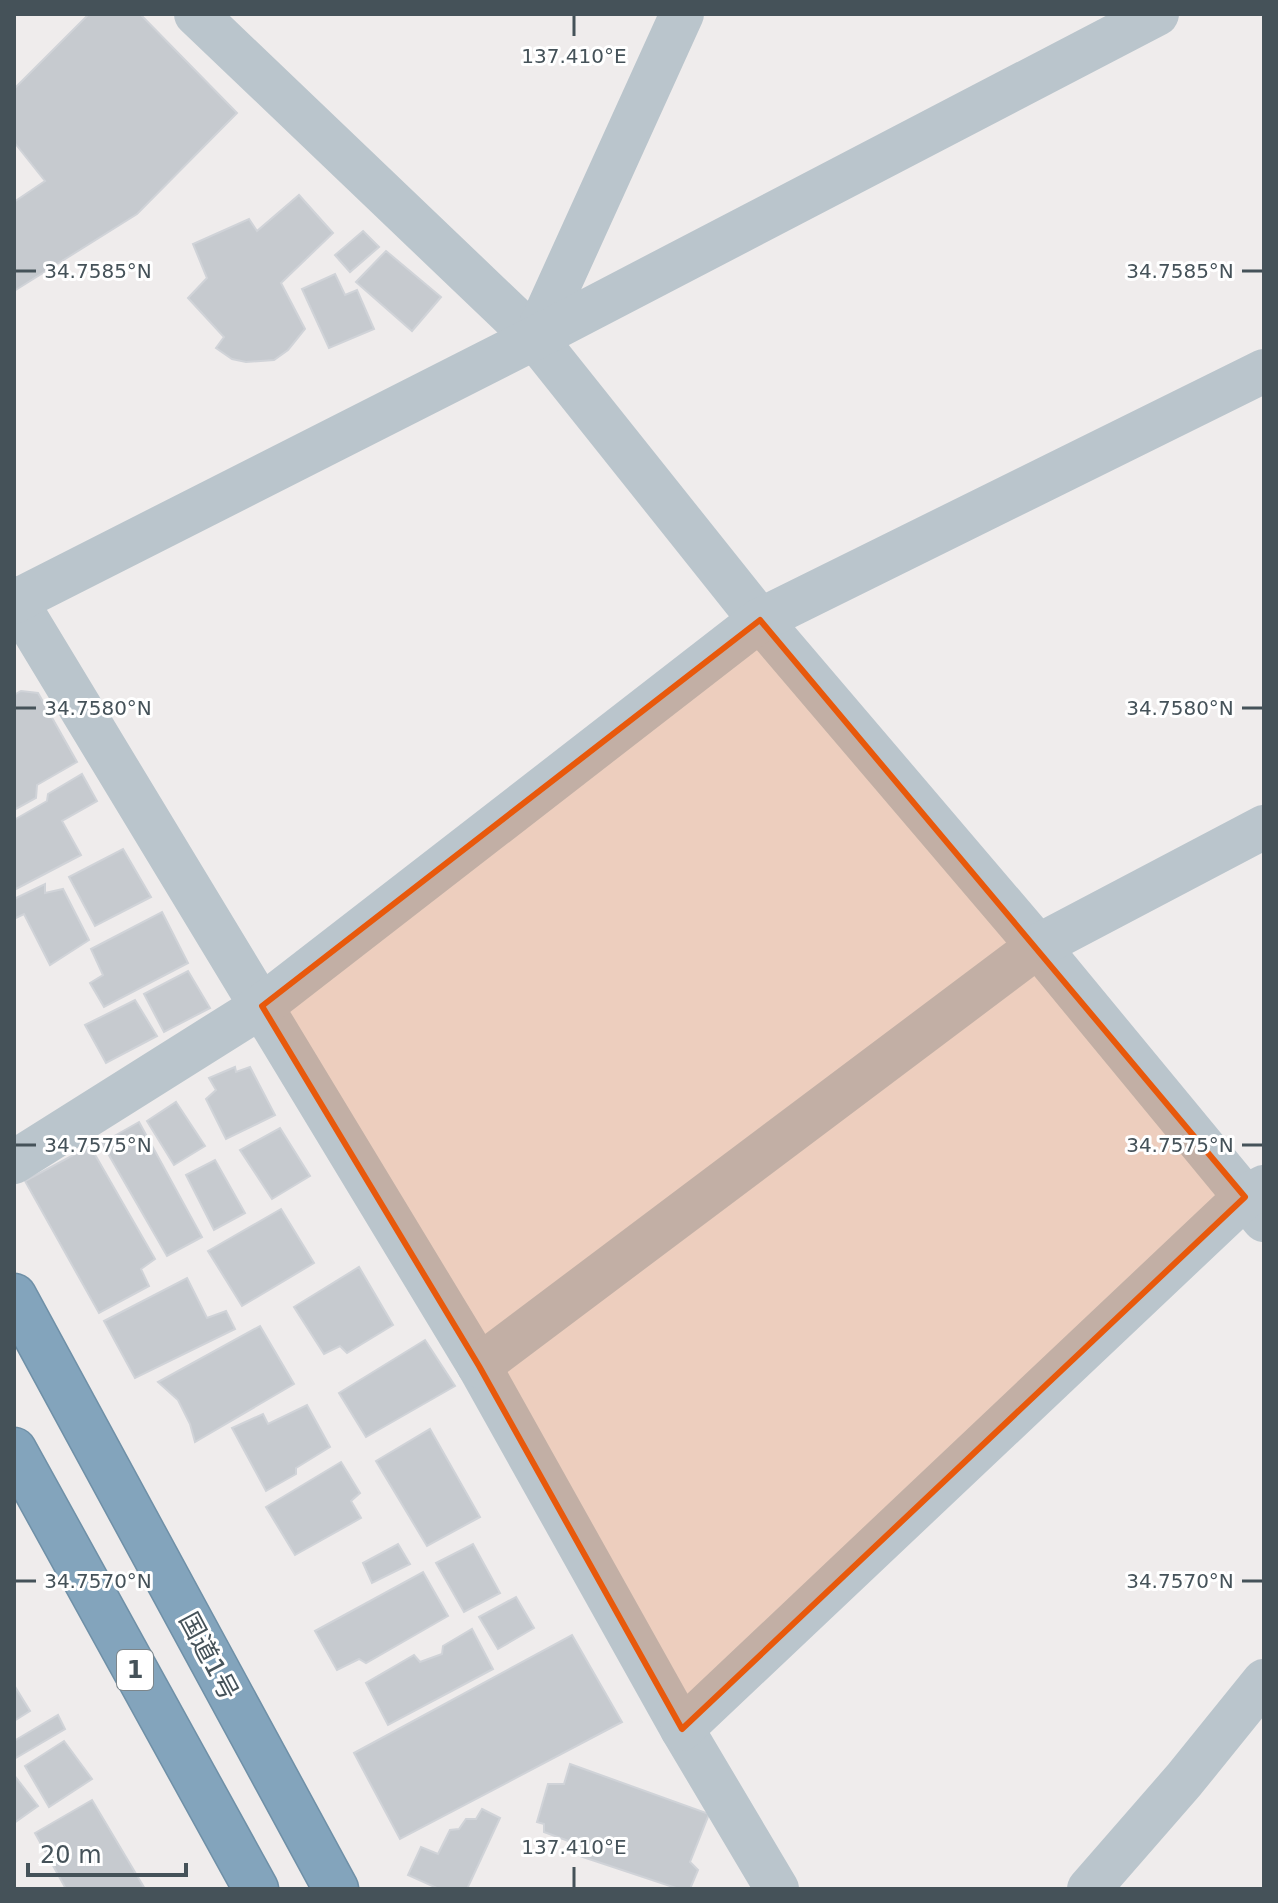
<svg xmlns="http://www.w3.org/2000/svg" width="1278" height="1903" viewBox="0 0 1278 1903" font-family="'DejaVu Sans','Noto Sans JP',sans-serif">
  <rect width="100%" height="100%" fill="#efecec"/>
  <g fill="#c6cacf" stroke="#d0d3d8" stroke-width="2">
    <polygon points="89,14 140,14 237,113 137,214 14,291 14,202 45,181 14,142 15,88"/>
    <polygon points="299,195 333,233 281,283 305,329 288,350 274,360 246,362 232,359 216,348 224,337 188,298 207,278 193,244 249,219 257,231"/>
    <polygon points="363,231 379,247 350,272 335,255"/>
    <polygon points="386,251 441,297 412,331 356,282"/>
    <polygon points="335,274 345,295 357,290 374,329 329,348 302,289"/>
    <polygon points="21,691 38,693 77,762 37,785 36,798 14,810 14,695"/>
    <polygon points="82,774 97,801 62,821 81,855 14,890 14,820 47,801 48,794"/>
    <polygon points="123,849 151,897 95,926 69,877"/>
    <polygon points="45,884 45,893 63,889 89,940 50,965 24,914 14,919 14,899"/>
    <polygon points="162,912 188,963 104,1007 90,983 103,975 91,949"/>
    <polygon points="188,971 210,1008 164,1032 144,994"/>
    <polygon points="135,1000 157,1036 106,1063 85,1025"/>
    <polygon points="235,1067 236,1072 250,1067 275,1115 226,1139 206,1099 216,1090 209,1078"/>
    <polygon points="176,1102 205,1146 174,1165 147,1121"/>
    <polygon points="139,1122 202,1237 167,1256 102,1143"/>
    <polygon points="280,1128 310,1176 272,1199 240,1150"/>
    <polygon points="90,1146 155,1259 141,1269 149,1286 99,1313 25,1181"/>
    <polygon points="215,1160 245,1213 214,1230 186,1175"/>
    <polygon points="281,1209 314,1263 242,1306 208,1251"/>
    <polygon points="359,1267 393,1325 347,1353 340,1346 324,1354 294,1307"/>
    <polygon points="187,1278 207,1318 226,1311 235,1329 135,1378 104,1321"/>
    <polygon points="260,1326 294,1384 195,1442 190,1424 178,1400 158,1382"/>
    <polygon points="425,1340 455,1386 366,1437 339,1393"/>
    <polygon points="307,1405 330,1447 296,1468 296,1474 266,1491 232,1428 263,1414 268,1424"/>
    <polygon points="430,1429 480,1517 427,1546 376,1461"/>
    <polygon points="341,1462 360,1493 351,1501 361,1518 295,1555 266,1507"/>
    <polygon points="398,1544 410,1564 372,1583 363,1563"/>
    <polygon points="473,1544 500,1593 464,1612 436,1563"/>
    <polygon points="423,1572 448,1616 366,1663 359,1659 337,1670 315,1631"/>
    <polygon points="516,1597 534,1628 498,1649 479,1617"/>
    <polygon points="472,1629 493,1669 388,1725 366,1683 414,1655 420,1662 442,1654 443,1646"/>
    <polygon points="572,1635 622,1722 400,1839 354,1753"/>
    <polygon points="14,1685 30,1711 14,1721"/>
    <polygon points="58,1715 65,1729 14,1759 14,1741"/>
    <polygon points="64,1741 92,1779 49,1807 25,1766"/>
    <polygon points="570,1764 709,1814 690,1862 698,1870 690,1889 679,1889 580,1856 582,1846 544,1832 544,1824 537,1822 548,1784 564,1784"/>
    <polygon points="14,1775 38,1806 14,1823"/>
    <polygon points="92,1800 145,1889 66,1889 35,1833"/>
    <polygon points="482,1809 500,1818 467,1889 439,1889 408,1875 421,1847 438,1854 450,1830 459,1829 466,1819 476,1819"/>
  </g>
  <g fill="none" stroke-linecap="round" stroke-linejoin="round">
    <g stroke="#6f90a7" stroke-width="47">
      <g id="highway">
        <polyline points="14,1296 336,1889"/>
        <polyline points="14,1450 256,1889"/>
      </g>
    </g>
    <g stroke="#bac5cc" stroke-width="44">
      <polyline points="196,14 535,338 760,620 1038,946 1264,1220"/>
      <polyline points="535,338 682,14"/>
      <polyline points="14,598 479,1366 682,1729 777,1889"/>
      <polyline points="14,602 535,338 1157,14"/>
      <polyline points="14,1162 262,1006 760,620 1264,371"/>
      <polyline points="479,1366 1038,946 1264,827"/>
      <polyline points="682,1729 1245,1197 1264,1187"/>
      <polyline points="1089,1889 1184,1780 1264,1681"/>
    </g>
    <use href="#highway" stroke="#83a4bc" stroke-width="44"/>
  </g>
  <path fill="#e8590c" fill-opacity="0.2" stroke="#e8590c" stroke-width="6" stroke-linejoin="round" d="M760,620L1245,1197L682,1729L479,1366L262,1006Z"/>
  <path fill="none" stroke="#455259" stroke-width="3" d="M574,16V36M16,271H36M1242,271H1262M16,708H36M1242,708H1262M16,1145H36M1242,1145H1262M16,1581H36M1242,1581H1262M574,1867V1887"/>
  <g text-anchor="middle" stroke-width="6" stroke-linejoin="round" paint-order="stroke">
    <rect fill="#fff" stroke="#7d868b" stroke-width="2" x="117" y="1650" width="36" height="40" rx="6"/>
    <g font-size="24" font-weight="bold" fill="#455259">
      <text x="135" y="1678">1</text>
    </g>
    <g font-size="26" fill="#455259" stroke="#fff">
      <text transform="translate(209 1656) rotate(62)" y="9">国道1号</text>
    </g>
  </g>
  <g font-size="20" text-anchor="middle" fill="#455259" stroke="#fff" stroke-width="6" stroke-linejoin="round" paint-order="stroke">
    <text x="574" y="63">137.410°E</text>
    <text x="98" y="278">34.7585°N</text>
    <text x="1180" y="278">34.7585°N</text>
    <text x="98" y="715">34.7580°N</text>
    <text x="1180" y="715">34.7580°N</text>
    <text x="98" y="1152">34.7575°N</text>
    <text x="1180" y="1152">34.7575°N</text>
    <text x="98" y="1588">34.7570°N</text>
    <text x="1180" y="1588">34.7570°N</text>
    <text x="574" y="1854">137.410°E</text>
  </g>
  <rect width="1278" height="1903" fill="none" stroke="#455259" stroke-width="32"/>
  <path d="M28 1863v12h158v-12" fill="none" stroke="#455259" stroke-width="4"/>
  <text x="40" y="1863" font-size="24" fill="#455259" stroke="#ffffff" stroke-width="6" paint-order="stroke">20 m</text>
</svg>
